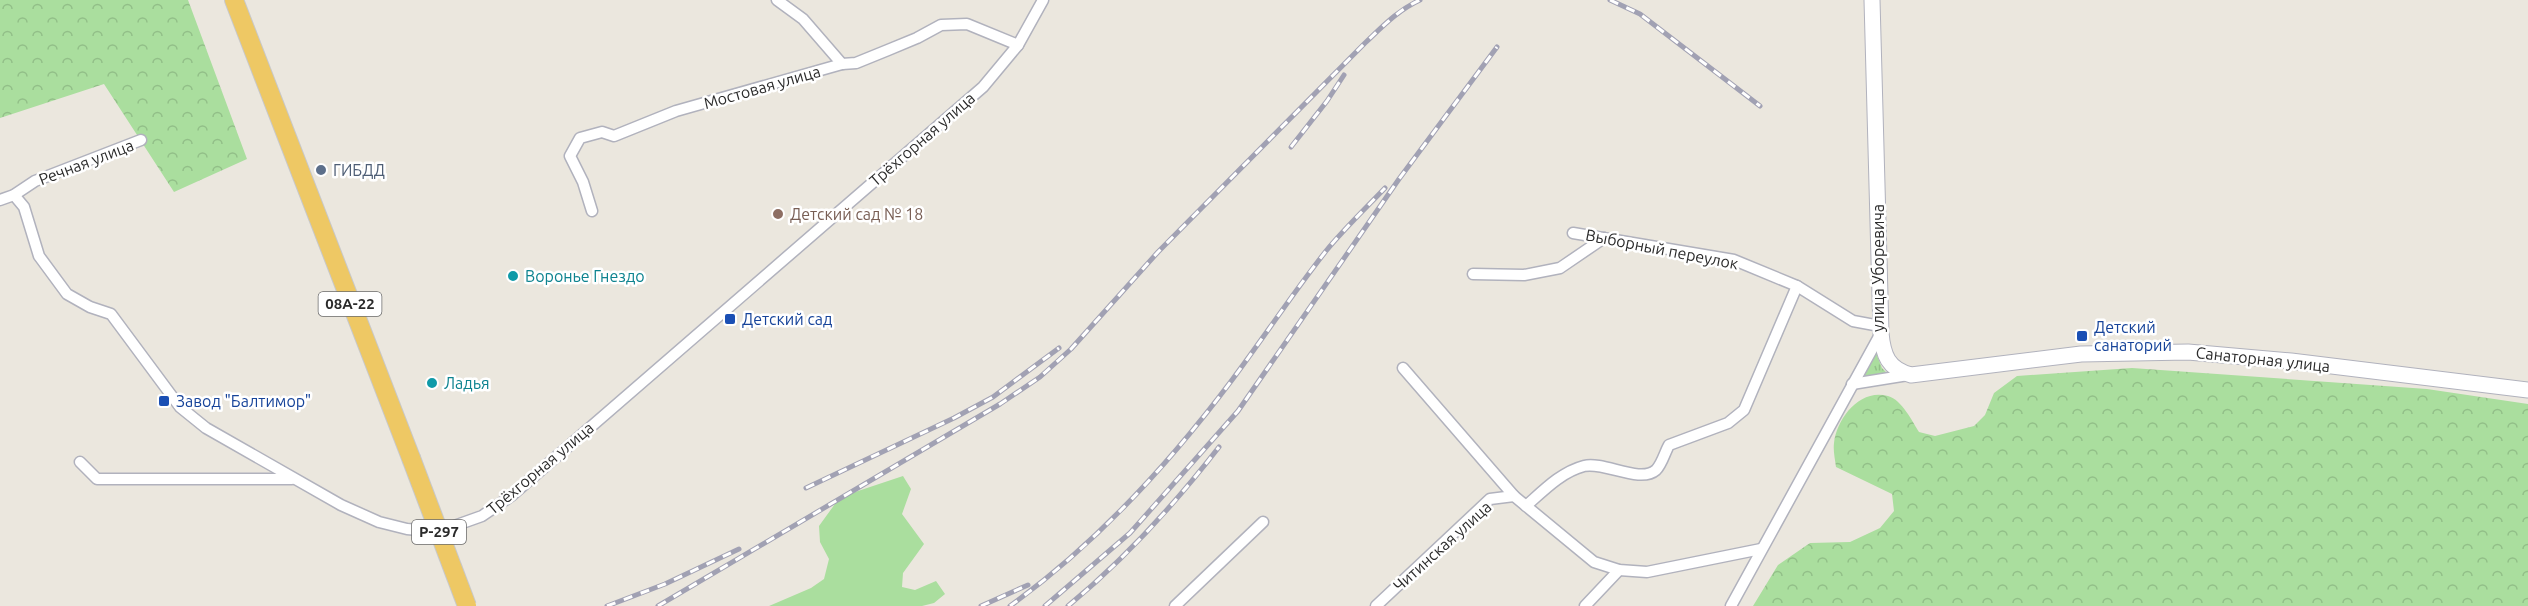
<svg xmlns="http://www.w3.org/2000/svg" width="2528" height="606" viewBox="0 0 2528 606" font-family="Ubuntu,sans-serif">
  <defs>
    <pattern id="grass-tufts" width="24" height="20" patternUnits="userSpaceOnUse" patternTransform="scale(1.5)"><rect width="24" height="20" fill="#aade9e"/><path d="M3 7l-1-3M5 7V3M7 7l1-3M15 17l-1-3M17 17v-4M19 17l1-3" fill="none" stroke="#92bf88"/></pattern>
    <pattern id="forest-crowns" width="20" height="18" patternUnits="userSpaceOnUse" patternTransform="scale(1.5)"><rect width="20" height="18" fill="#aade9e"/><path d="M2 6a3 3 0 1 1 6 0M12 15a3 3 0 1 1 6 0" fill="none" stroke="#92bf88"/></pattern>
  </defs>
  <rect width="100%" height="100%" fill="#ebe7de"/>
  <polygon fill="url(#grass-tufts)" points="1876,353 1882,368 1888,374 1863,377"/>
  <g fill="url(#forest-crowns)">
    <polygon points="0,0 188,0 247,159 174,192 104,84 0,118"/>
    <path d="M2132,368L2427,389L2528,404V606H1753L1778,565L1810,543L1850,542L1880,528L1894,511L1892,494L1836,467C1835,459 1833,451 1834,443C1837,418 1860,388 1888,396C1902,400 1912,421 1919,432L1935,436L1974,426L1985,415L1994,393L2017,376Z"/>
  </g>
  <polygon fill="#aade9e" points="903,476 911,489 902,514 924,544 903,573 902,587 915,590 936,581 945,594 934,603 922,606 769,606 811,588 824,579 829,559 820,542 819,526 840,497"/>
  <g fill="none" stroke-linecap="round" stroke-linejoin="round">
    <g stroke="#b1b2bd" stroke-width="13">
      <g id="minor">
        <polyline points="777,0 803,19 842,64"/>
        <polyline points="14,195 24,207 39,256 67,294 90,307 111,314 180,407 206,428 341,505 379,522 407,529 430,531 454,526 482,516 511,496 983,87 1018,45 1043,0"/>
        <polyline points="0,200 14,195 35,181 141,140"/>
        <polyline points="592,211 583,182 570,156 580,138 602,132 614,136 676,111 842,64 856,63 888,50 917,38 941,25 967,24 1018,45"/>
        <polyline points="1573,233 1734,260 1797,286 1853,321 1880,326"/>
        <polyline points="1473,274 1524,275 1560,268 1604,238"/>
        <polyline points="1403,368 1514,496 1594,562 1619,570 1647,572 1761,549"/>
        <polyline points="1852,384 1908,375"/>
        <polyline points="80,462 97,479 292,479"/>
        <path d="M1526,506C1543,491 1561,472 1584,466C1604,461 1640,484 1656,470C1662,464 1665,452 1669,445L1728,423L1744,410L1797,286"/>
        <polyline points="1175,606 1263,522"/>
        <polyline points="1376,606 1490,499 1514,496"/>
        <polyline points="1585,606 1619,570"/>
        <polyline points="1731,606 1881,333"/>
      </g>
    </g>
    <g stroke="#b1b2bd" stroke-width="17">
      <path id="secondary" d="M1872,0L1881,333C1883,355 1888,369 1911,375L2081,354L2188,352L2291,361L2528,390"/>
    </g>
    <g stroke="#c8c8c8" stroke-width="20">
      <polyline id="trunk" points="234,0 411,458"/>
    </g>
    <use href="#minor" stroke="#fff" stroke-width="10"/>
    <use href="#secondary" stroke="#fff" stroke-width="15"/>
    <use href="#trunk" stroke="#eec864" stroke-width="18"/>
    <g stroke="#a1a1b3" stroke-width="5">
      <g id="rail">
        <polyline points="1610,0 1640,14 1760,106"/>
        <polyline points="1291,147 1327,101 1344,75"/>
        <polyline points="806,488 954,418 993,397 1059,348"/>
        <polyline points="607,606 665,584 739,549"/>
        <path d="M658,606L1000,404L1040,377L1071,349L1158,252L1365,43C1382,27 1398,10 1420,0"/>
        <polyline points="981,606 1028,585"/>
        <path d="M1010,606C1096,544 1169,464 1232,380C1264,337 1293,293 1326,251C1344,229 1365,209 1385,188"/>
        <polyline points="1045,606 1130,533 1238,411 1399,179 1497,47"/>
        <path d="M1068,606C1125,559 1174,505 1219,447"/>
      </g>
    </g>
    <use href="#rail" stroke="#fff" stroke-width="3" stroke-dasharray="9" stroke-linecap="butt"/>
    <g stroke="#c8c8c8" stroke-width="20" stroke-linecap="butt">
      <polyline id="trunk-bridge" points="411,458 467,606"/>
    </g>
    <use href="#trunk-bridge" stroke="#eec864" stroke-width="18"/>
  </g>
  <circle fill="#5c6f8a" stroke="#fff" stroke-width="2" cx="321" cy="170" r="6"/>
  <circle fill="#8d6e63" stroke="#fff" stroke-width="2" cx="778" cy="214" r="6"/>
  <g fill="#0f9aa8" stroke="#fff" stroke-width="2">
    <circle cx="513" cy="276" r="6"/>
    <circle cx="432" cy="383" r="6"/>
  </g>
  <g fill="#1a4fb4" stroke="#fff" stroke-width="2">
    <rect x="724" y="313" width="12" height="12" rx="3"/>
    <rect x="2076" y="330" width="12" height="12" rx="3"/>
    <rect x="158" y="395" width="12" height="12" rx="3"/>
  </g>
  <g text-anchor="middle" stroke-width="5" stroke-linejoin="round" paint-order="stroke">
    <g fill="#fff" stroke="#6b6b6b" stroke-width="1.5">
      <rect x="318.5" y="292" width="63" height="24" rx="4.5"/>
      <rect x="412" y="520" width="54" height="24" rx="4.5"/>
    </g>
    <g font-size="15" font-weight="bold" fill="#2b2b2b">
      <text x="350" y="309">08А-22</text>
      <text x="439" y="537">Р-297</text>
    </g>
    <g font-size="16" fill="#2b2b2b" stroke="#fff">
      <text transform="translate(762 87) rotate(-16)" y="6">Мостовая улица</text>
      <text transform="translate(922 139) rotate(-41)" y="6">Трёхгорная улица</text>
      <text transform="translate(86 162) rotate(-21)" y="6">Речная улица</text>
      <text transform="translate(1662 249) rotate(11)" y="6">Выборный переулок</text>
      <text transform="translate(1878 268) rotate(-90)" y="6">улица Уборевича</text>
      <text transform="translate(2263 359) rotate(6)" y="6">Санаторная улица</text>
      <text transform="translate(540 468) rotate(-40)" y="6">Трёхгорная улица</text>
      <text transform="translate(1442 546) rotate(-42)" y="6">Читинская улица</text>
    </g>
    <g font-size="16" fill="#4e5e75" stroke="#fff" text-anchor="start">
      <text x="333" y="176">ГИБДД</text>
    </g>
    <g font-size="16" fill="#785e54" stroke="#fff" text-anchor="start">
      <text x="790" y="220">Детский сад № 18</text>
    </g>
    <g font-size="16" fill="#0d838f" stroke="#fff" text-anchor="start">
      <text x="525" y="282">Воронье Гнездо</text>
      <text x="444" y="389">Ладья</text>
    </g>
    <g font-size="16" fill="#164399" stroke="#fff" text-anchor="start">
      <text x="742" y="325">Детский сад</text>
      <text x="2094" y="333">Детский<tspan x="2094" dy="18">санаторий</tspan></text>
      <text x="176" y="407">Завод "Балтимор"</text>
    </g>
  </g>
</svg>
